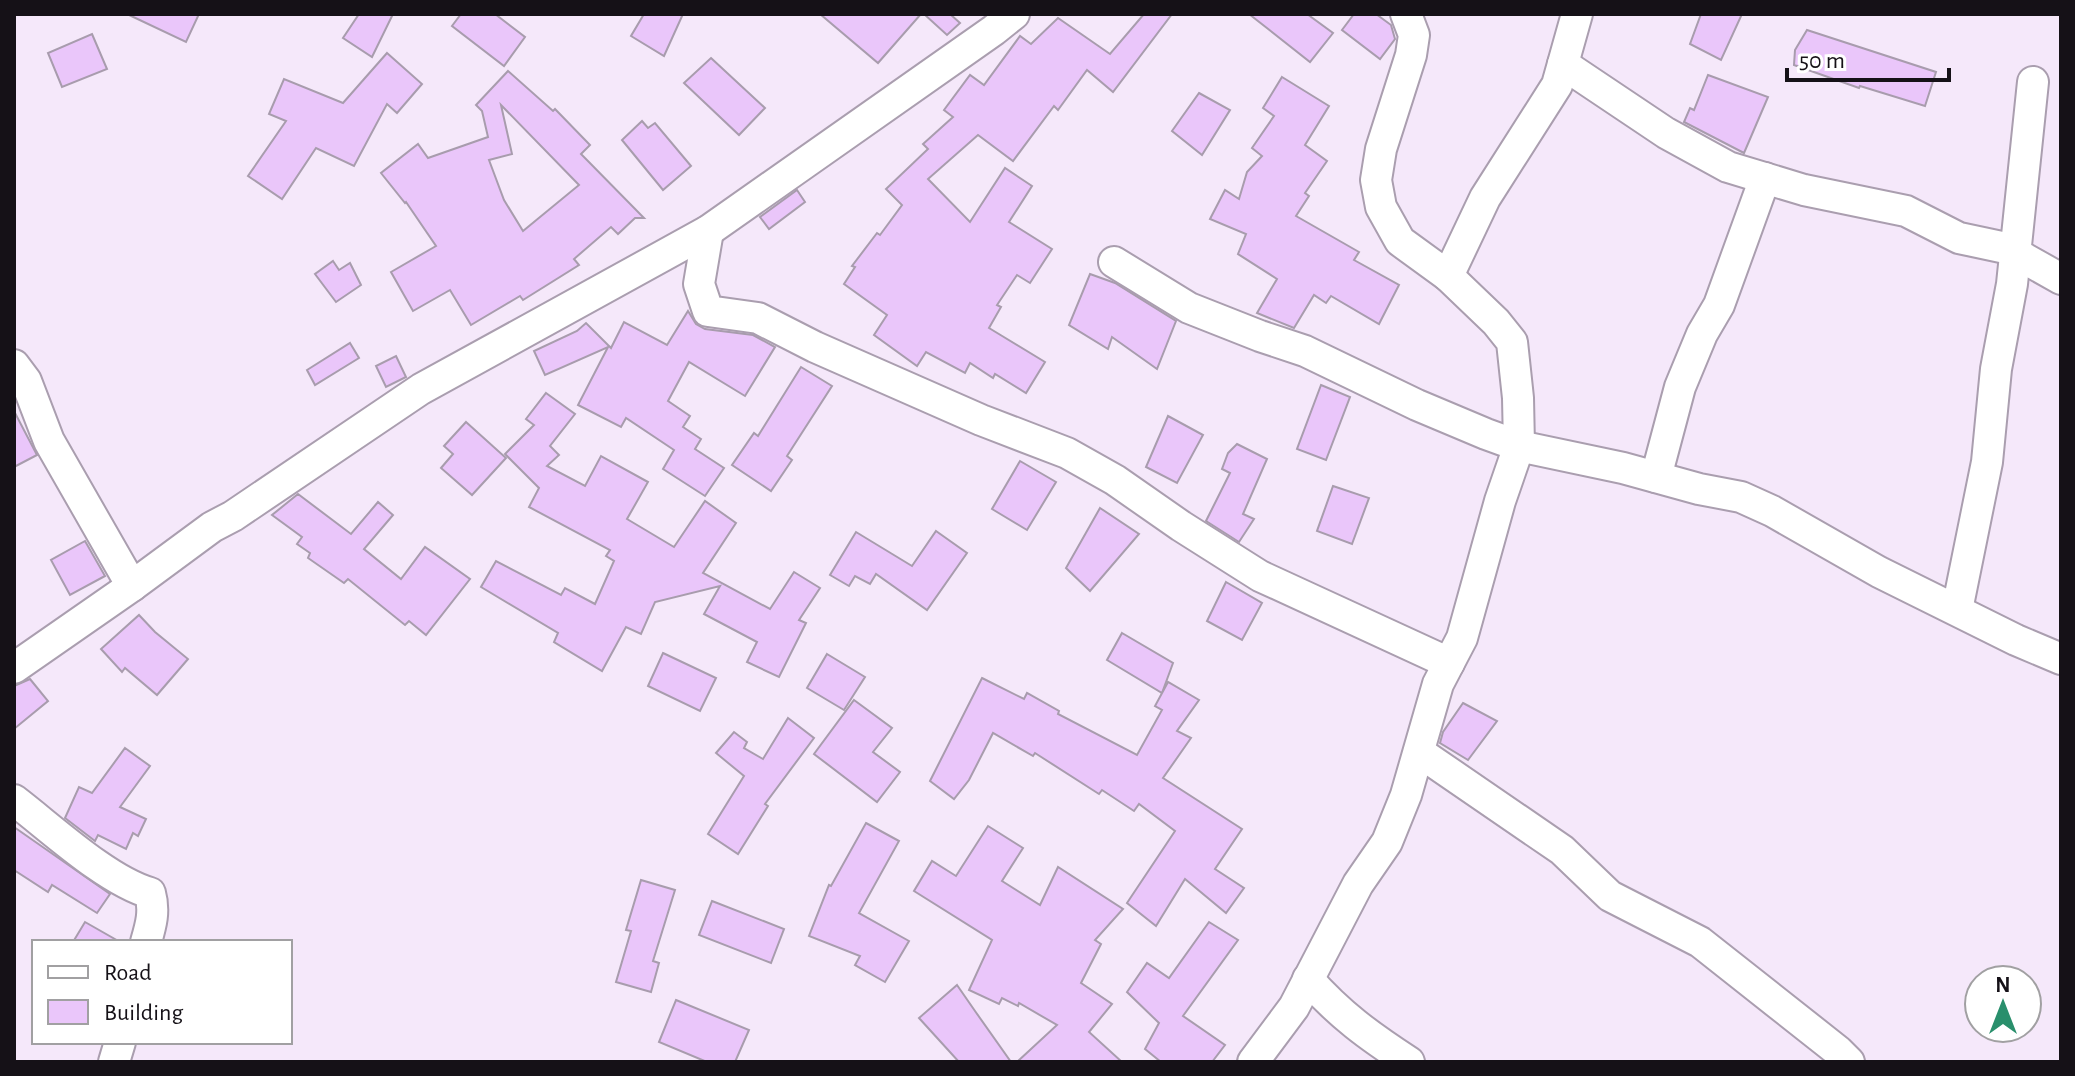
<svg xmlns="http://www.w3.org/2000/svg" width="2075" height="1076" viewBox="0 0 2075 1076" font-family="'Alegreya Sans',sans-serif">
  <rect width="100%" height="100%" fill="#f5e8fa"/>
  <g fill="#eac6fa" stroke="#a89cad" stroke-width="2" fill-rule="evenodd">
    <polygon points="127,14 199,14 186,42"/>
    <polygon points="359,14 393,14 372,57 343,38"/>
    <polygon points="461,14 495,14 525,37 504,66 452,26"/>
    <polygon points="644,14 683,14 664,56 631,36"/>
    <polygon points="820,14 921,14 878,63"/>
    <polygon points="924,14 950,14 960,23 947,35"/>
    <polygon points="1144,14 1172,14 1113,92 1087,70 1058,110 1054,106 1013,161 978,135 928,179 970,222 1005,168 1032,186 1009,222 1052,249 1030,283 1017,275 997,305 1001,307 989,328 1045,362 1026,393 995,374 993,378 970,363 965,373 926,352 917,366 874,335 887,315 844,284 855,267 852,266 877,233 880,235 902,205 886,189 928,149 923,144 953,117 944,110 970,75 984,85 1020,36 1031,44 1058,18 1110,54"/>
    <polygon points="1249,14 1307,14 1333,33 1310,62"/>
    <polygon points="1354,14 1376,14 1391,25 1395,39 1380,59 1342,30"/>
    <polygon points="1701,14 1742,14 1721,60 1690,44"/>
    <polygon points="1807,30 1936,72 1925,106 1860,86 1859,88 1794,65 1795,50"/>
    <polygon points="92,34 107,69 62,87 48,53"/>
    <polygon points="387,53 422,84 397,113 387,104 354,166 316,148 282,199 248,176 286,121 269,114 284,79 343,103"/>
    <polygon points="711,58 765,108 739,135 684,83"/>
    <path d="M508,71L553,111L555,109L590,145L581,154L644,218H635L618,234L611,227L574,259L579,265L523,300L520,296L471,325L450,290L413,311L391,272L436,246L406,202L405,203L381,173L418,144L428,158L488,137L482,111L476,105ZM501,105L579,185L523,231L504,200L489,160L512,154Z"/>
    <polygon points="1708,75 1768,97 1744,153 1684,122 1690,108 1694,110"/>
    <polygon points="1282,77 1329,106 1305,145 1327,161 1305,193 1309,196 1296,216 1359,252 1354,260 1399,285 1379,324 1331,296 1326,303 1314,295 1294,328 1257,313 1277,279 1238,254 1246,234 1210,219 1225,190 1239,199 1247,172 1262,156 1252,148 1274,116 1263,108"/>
    <polygon points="1199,93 1230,110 1202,155 1172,131"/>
    <polygon points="642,121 648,128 655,123 691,166 663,190 622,140"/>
    <polygon points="797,190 805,202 769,229 760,217"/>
    <polygon points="333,261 339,270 350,263 361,285 336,302 315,274"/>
    <polygon points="1090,274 1115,283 1176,321 1157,369 1112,337 1108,349 1069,325"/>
    <polygon points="688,311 696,324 705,329 753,335 775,347 745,396 689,362 668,401 690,416 683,427 701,439 695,449 724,468 705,496 663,469 674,450 626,418 621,427 578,405 608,347 545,375 534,351 577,331 586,323 611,348 624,322 667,345"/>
    <polygon points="350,343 359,358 315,385 307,370"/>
    <polygon points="396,356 406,377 386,387 376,366"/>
    <polygon points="801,367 832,386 787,456 792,460 771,491 732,465 754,433 758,436"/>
    <polygon points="1321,385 1350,397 1326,460 1297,449"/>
    <polygon points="546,393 575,414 550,446 559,455 547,466 585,486 601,456 648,482 627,519 674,547 705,501 736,523 703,573 770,609 794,572 820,588 799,620 806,623 779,677 747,662 757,642 704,614 720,586 655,602 641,634 626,627 602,671 554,642 558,633 481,587 496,561 561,595 565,588 595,604 614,561 606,556 610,550 529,507 539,488 505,454 534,425 526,419"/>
    <polygon points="14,411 37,455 14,467"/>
    <polygon points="1168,416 1203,435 1177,483 1146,467"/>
    <polygon points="466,422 506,458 472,495 441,468 453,454 444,446"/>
    <polygon points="1237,444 1267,459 1243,514 1254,519 1239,542 1206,521 1230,473 1222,469 1228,453"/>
    <polygon points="1020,461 1056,482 1027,530 992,509"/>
    <polygon points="1333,486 1369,498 1352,544 1317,531"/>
    <polygon points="298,494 351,534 378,502 393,515 364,549 401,579 425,547 470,579 426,635 409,621 405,625 348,579 344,583 308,558 310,553 297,544 302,537 272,515"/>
    <polygon points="1100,508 1139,534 1090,591 1066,568"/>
    <polygon points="936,531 967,553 927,610 876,574 870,584 855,576 849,586 830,575 856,532 912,566"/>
    <polygon points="85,541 105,576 70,595 51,560"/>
    <polygon points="1226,582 1262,603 1242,640 1207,621"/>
    <polygon points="139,615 155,632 188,659 157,695 125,668 122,672 101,649"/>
    <polygon points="1122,633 1173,663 1162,693 1107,660"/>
    <polygon points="663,653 716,678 700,711 648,686"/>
    <polygon points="827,654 865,677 844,710 807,688"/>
    <polygon points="982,678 1024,699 1027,693 1059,711 1058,714 1137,755 1162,710 1155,706 1168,682 1199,700 1177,731 1191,738 1163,778 1242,829 1215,869 1244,888 1226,913 1185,879 1156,926 1127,903 1175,831 1139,804 1134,811 1102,790 1099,794 1035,753 1033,756 993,733 969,780 954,799 930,781"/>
    <polygon points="30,679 48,701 14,729 14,686"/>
    <polygon points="854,700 892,728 873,752 900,772 877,802 814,754"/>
    <polygon points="1463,703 1497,721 1468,760 1440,743 1443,732"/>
    <polygon points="788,718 814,738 765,804 768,806 738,854 708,834 744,776 716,753 734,732 747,742 744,748 763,759"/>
    <polygon points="125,748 150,766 120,807 146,819 138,836 133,833 126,849 98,835 95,841 65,818 79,787 92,793"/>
    <polygon points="866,823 899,841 859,913 909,941 885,982 855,965 860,956 809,936 829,885 831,886"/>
    <polygon points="988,826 1023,848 1002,881 1040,905 1058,867 1123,909 1095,940 1101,944 1081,983 1112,1004 1089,1032 1122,1062 1017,1062 1057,1025 1019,1003 1018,1006 1002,998 999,1004 969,990 992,940 914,891 932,861 956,876"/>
    <polygon points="14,827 110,894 97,913 52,885 48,892 14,870"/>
    <polygon points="641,880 675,890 653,961 659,963 651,992 616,982 631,931 626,930"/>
    <polygon points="712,901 784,929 771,963 699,935"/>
    <polygon points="85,922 120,942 73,942"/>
    <polygon points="1209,922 1238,940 1183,1016 1225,1045 1212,1062 1161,1062 1145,1049 1159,1023 1127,992 1147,963 1169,978"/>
    <polygon points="957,985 975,1011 1011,1062 959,1062 919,1018"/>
    <polygon points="676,1000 749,1030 735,1062 707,1062 659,1042"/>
  </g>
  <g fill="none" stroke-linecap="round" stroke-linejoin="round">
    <g stroke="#aa9eaf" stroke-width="34">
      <g id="minor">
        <polyline points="1563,64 1666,133 1728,167 1804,190 1906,211 1959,238 2006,248 2061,279"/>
        <polyline points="708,231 699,284 708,311 758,318 815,347 981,420 1067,453 1115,480 1181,526 1260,576 1449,663"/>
        <polyline points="1114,262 1189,308 1260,336 1305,351 1417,405 1486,434 1519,446 1623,468 1699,489 1741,497 1772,511 1879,572 2016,640 2061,659"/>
        <polyline points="1448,276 1485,198 1557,85 1577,14"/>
        <polyline points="14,365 26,381 49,441 132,586"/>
        <polyline points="1656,477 1680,387 1702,334 1719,305 1765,178"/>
        <polyline points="1957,610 1987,462 1996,369 2012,284 2033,82"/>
        <polyline points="14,668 132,586 212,527 233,516 421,389 708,231 994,30 1014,14"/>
        <polyline points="1419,752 1562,850 1610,896 1700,942 1838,1051 1849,1062"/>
        <path d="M14,800C52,829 106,880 150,893C155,911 151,925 146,942"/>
        <path d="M1308,979C1340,1015 1369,1036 1409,1062"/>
        <polyline points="114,1062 120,1042"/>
        <polyline points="1253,1062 1294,1007 1358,884 1387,842 1406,795 1438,684 1462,638 1500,501 1519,446 1518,398 1512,342 1496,322 1448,276 1400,241 1381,207 1376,180 1381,149 1411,55 1414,35 1406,14"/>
      </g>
    </g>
    <use href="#minor" stroke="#fff" stroke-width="30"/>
  </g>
  <rect width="2075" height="1076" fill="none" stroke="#151117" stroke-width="32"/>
  <rect x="32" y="940" width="260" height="104" fill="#ffffff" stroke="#a1a0a2" stroke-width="2"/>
  <rect x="48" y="966" width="40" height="12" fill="#ffffff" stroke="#a1a0a2" stroke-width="2"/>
  <text x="104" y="980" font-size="24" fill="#151117">Road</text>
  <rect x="48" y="1000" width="40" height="24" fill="#eac6fa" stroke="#a1a0a2" stroke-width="2"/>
  <text x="104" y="1020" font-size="24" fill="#151117">Building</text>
  <g transform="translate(2003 1004)"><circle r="38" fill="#ffffff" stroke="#a1a0a2" stroke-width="2"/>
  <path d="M0-6L14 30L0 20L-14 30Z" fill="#298f6c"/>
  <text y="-12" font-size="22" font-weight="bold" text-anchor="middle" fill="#151117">N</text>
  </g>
  <path d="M1787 68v12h162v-12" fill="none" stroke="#151117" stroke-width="4"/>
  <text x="1799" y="68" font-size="24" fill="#151117" stroke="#ffffff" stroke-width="6" paint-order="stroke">50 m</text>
</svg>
